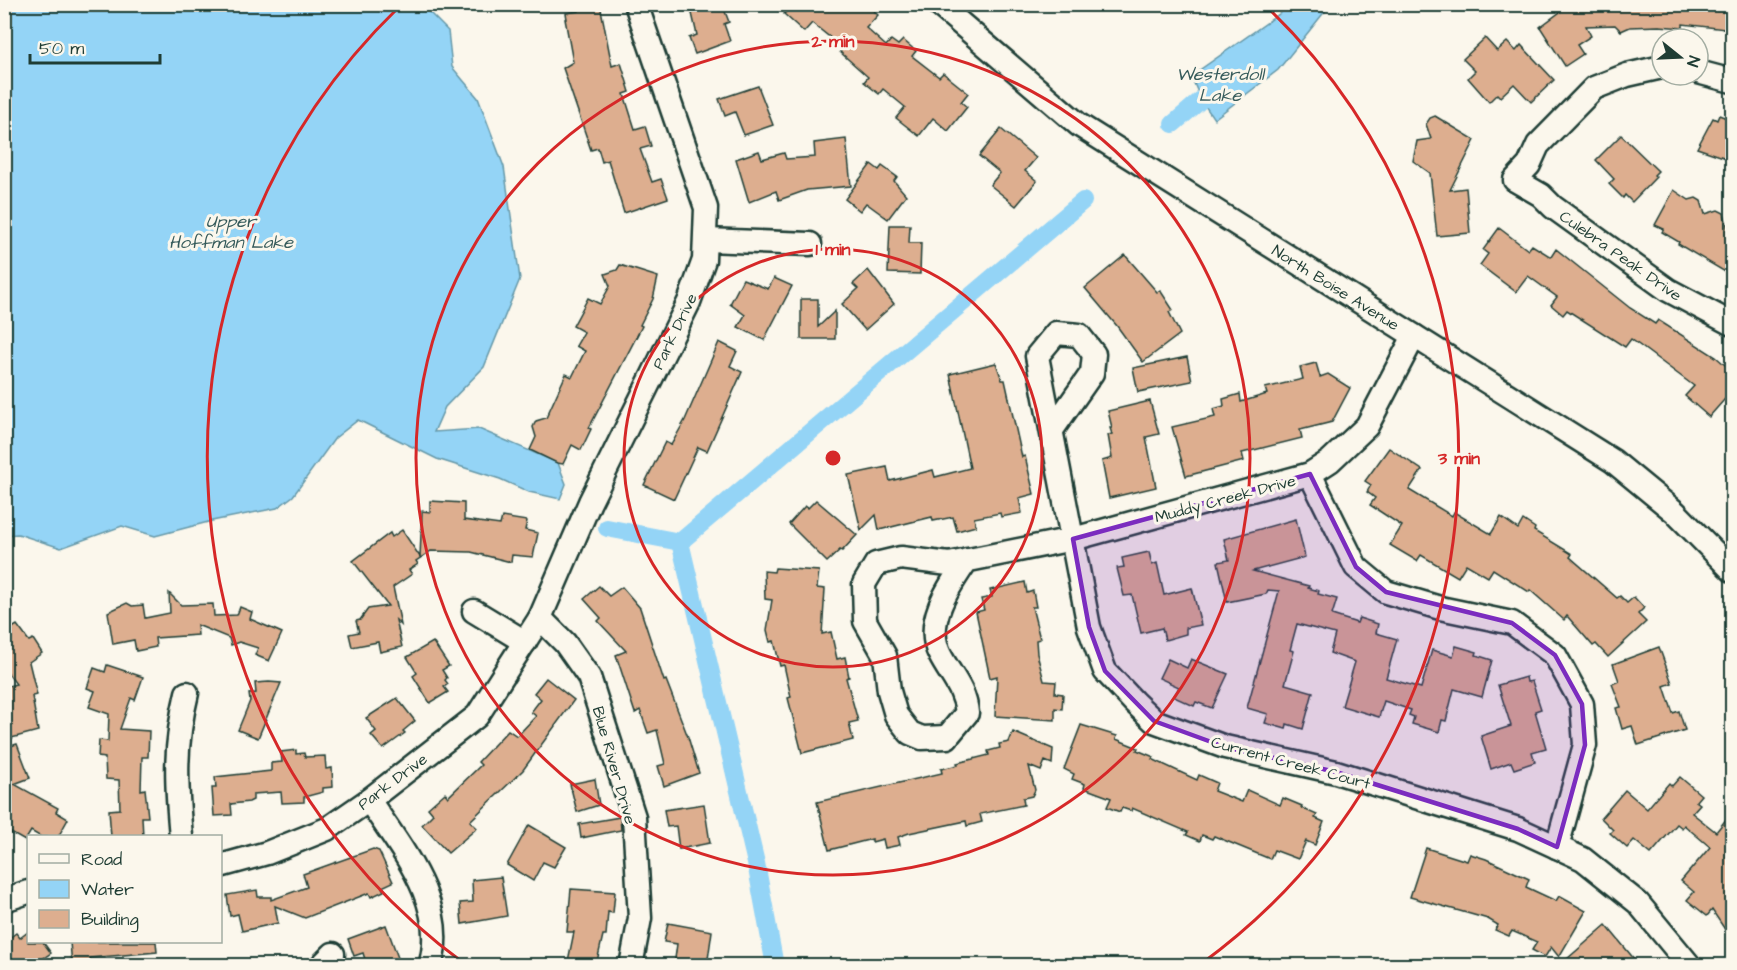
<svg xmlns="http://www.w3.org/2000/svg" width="1737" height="970" viewBox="0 0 1737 970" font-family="'Architects Daughter',sans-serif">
  <rect width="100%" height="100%" fill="#fbf7ec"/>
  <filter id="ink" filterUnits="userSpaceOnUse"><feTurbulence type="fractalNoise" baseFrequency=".0167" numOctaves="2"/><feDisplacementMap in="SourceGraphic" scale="12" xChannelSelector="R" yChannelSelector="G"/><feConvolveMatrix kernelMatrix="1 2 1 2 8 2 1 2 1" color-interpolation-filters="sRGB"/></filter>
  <g filter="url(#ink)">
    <g fill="#94d4f6" stroke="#6598a8" stroke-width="1.5">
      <polygon points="4,5 422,5 448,31 452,67 478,98 504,167 520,279 484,367 445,407 434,432 479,429 558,463 566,484 560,499 529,492 500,479 437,459 358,420 335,438 293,496 277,508 212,521 155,536 122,526 61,548 18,534 5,535"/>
      <polygon points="1288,5 1330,5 1278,70 1214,119 1201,100 1191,76 1279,14"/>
    </g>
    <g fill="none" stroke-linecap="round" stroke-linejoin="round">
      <g stroke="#94d4f6" stroke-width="18">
        <polyline points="1173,124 1201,100"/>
        <polyline points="607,528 680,542"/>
        <polyline points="680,542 1083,201"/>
        <polyline points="680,542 756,863 775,966"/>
      </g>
    </g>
    <g fill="#ddae8f" stroke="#1f3d34" stroke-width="1.5">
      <polygon points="578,4 600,4 612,66 621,63 630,92 624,94 635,129 645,126 651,146 640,149 652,182 661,179 668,198 624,213 608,160 602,162 598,148 591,150 563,68 573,62 565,19 567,19 566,13 579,11"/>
      <polygon points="703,4 718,4 720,10 724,9 729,22 724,24 730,41 695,54 689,38 697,35 691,9"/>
      <polygon points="793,4 867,4 878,15 866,28 886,46 891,40 898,45 903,40 916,51 912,56 939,77 943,73 968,93 961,102 967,107 948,131 933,118 919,136 896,118 905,107 883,89 879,94 864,82 868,77 840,52 843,48 812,23 804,32 784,14"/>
      <polygon points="1555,4 1719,4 1718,11 1729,12 1725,29 1683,24 1683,28 1659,26 1630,27 1621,31 1615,25 1586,26 1591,36 1577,45 1583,54 1565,66 1540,27 1560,12"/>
      <polygon points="1485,38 1497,51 1507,42 1516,51 1521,45 1554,80 1531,102 1514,84 1500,97 1497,94 1489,102 1468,78 1475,71 1463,59"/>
      <polygon points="758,86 773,125 744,135 735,112 725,116 719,99"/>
      <polygon points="1719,115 1732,120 1732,160 1697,148 1713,118 1717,120"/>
      <polygon points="1435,116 1475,140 1450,190 1466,188 1470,233 1437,236 1430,173 1413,161 1417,141 1431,139 1426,124 1430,118"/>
      <polygon points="1001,129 1036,158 1025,171 1037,181 1016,206 990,185 1000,173 979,156"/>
      <polygon points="1621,135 1658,171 1654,175 1656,177 1632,202 1625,195 1623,198 1609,184 1614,179 1596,160"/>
      <polygon points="846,139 851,186 807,190 779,200 776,191 749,202 736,159 759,151 762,159 784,153 786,159 815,157 814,143"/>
      <polygon points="871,164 879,170 882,166 897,177 894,181 906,195 888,219 866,203 860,211 845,199"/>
      <polygon points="1674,190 1689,200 1696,198 1701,201 1705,214 1718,210 1724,213 1732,246 1732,276 1678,244 1679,242 1662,232 1664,229 1655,225"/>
      <polygon points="890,225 910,225 909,243 921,243 920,274 888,273"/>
      <polygon points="1499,228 1528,250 1532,245 1551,257 1556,249 1630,308 1655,324 1658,320 1716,357 1732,371 1732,391 1709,417 1685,396 1694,386 1631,339 1625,347 1567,310 1563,315 1551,305 1557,297 1528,276 1516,292 1480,265 1488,254 1483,250"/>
      <polygon points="1125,255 1157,292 1160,290 1173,310 1169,312 1180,334 1143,362 1117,326 1085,288"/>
      <polygon points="620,265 658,277 653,299 640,325 642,326 589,428 591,429 581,450 572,445 563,464 557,463 530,450 536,437 533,427 536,421 546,418 566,374 572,377 585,351 576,346 584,332 573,326 588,298 600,304 610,286 605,274 617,270"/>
      <polygon points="868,270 894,304 865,330 842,304 858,289 853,284"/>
      <polygon points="774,278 792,286 764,340 738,327 745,315 730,304 743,279 768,289"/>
      <polygon points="801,299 818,299 818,327 835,311 835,339 801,339"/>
      <polygon points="719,342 737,351 730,366 742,372 707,451 698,447 674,499 644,485 665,442 671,445 685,420"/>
      <polygon points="1187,357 1192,381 1138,392 1133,368"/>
      <polygon points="996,363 1002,380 1005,380 1022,457 1025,456 1034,494 1019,498 1022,513 1001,517 1000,513 974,518 976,526 957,531 953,517 933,521 932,517 879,530 876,515 861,530 848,475 887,467 890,481 933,470 935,477 970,468 950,374"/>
      <polygon points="1316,363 1320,377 1328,374 1350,388 1332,422 1300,430 1302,438 1242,453 1244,461 1186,476 1172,427 1215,417 1213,409 1224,406 1223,399 1240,394 1241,402 1267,394 1265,388 1303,379 1300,367"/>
      <polygon points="1150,401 1159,434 1146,437 1156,487 1109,498 1102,461 1112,458 1108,435 1112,434 1110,428 1112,428 1108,411"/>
      <polygon points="1389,448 1422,470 1409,490 1452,516 1454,512 1491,534 1501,517 1518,529 1523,520 1535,528 1534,531 1572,554 1570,557 1617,598 1620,596 1627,603 1634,597 1644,608 1638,614 1646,622 1608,657 1596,644 1593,646 1567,616 1564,620 1530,590 1529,592 1493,569 1488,577 1466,564 1458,577 1421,555 1417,561 1390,545 1402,526 1370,505 1375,498 1367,492 1371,485 1365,481"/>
      <polygon points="816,500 857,535 842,551 840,550 827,562 789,524 805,506 808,508"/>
      <polygon points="430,501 464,503 464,520 500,525 502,517 527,521 525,530 538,533 533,557 512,555 511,562 471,552 431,551 416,561 418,564 409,570 412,574 393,587 401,625 396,620 402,647 380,652 378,642 352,647 349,634 359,632 356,621 360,620 368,609 388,606 353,561 390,533 392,537 402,530 420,557 422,511 430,512"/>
      <polygon points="1296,519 1305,557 1253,571 1309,586 1308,588 1319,591 1318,594 1337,599 1332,615 1357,623 1359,618 1378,624 1376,633 1397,639 1386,678 1421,688 1432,650 1453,656 1456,646 1477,652 1476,655 1492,660 1482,697 1454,689 1446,721 1442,720 1439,732 1412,724 1414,717 1409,715 1411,710 1384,701 1379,717 1342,706 1355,662 1330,653 1335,634 1297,624 1290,650 1294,651 1285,684 1313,692 1303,729 1287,724 1286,729 1265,723 1268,714 1247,708 1279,591 1268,590 1266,594 1227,602 1218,562 1229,560 1224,539"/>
      <polygon points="1149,552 1152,565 1157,563 1164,595 1192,588 1201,625 1186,628 1186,634 1165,640 1162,628 1141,633 1132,595 1124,596 1117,568 1124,567 1122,558"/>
      <polygon points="775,568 819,571 817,588 825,589 822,634 831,632 837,659 845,657 849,677 846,678 858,721 849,723 853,740 802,753 788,698 791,697 784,665 780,666 774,641 770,642 767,630 772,600 765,599 764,571 774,572"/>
      <polygon points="1025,582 1027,593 1033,591 1036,607 1032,607 1040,639 1036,640 1037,654 1044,681 1056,682 1055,693 1063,694 1062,709 1055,708 1055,720 995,716 997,676 990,678 976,612 984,610 981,599 992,597 990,590"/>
      <polygon points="599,586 609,596 622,587 640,608 664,681 666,680 688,737 699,773 664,786 658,766 665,764 657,730 648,733 640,710 635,713 616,655 626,651 598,621 601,618 584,599"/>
      <polygon points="169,593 181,605 213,604 214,616 237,615 240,607 252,612 250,619 282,633 269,661 255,655 258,648 239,642 231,645 229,638 197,625 198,635 155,638 156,647 136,651 134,640 113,644 108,612 127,603 132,606 143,605 145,618 170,613"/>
      <polygon points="17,625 29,641 33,639 42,653 29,662 37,695 32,696 38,731 4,740 4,687 16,684 4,668 4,633"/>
      <polygon points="433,642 449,666 442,670 447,678 445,680 448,684 444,687 448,692 430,703 413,676 417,673 407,657"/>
      <polygon points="1659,647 1672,683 1664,686 1673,713 1679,711 1685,730 1638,745 1632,726 1622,729 1616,708 1621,707 1612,684 1619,681 1613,664"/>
      <polygon points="1168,659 1187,668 1191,659 1228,674 1212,708 1196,702 1194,706 1174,697 1179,687 1159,678"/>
      <polygon points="107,665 143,677 135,700 131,698 120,729 149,731 148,757 142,757 141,790 145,789 148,817 142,817 143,837 111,837 109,810 120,809 119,780 106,779 105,758 98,757 99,740 108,741 109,714 89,707 95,691 87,688 94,668 105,672"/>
      <polygon points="1526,677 1527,682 1532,681 1541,709 1535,711 1546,748 1532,752 1535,762 1514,769 1511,762 1491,769 1481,736 1511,726 1498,685"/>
      <polygon points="546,678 574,700 523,770 470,821 477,828 448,853 422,825 433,814 428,808 445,793 448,797 481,765 478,762 508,730 517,736 536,716 531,712 541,699 534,693"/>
      <polygon points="269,682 281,683 258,738 238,730 250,701 249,694 256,693 255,683"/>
      <polygon points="397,698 415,721 403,731 405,733 383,749 371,735 376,731 366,718"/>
      <polygon points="1081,725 1117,736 1116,739 1138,748 1137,750 1154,757 1152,759 1197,780 1199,775 1217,783 1214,791 1242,802 1247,790 1280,805 1283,798 1302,806 1301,808 1317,815 1315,818 1324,822 1315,845 1306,841 1298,859 1274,850 1270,859 1214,836 1212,839 1202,835 1200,841 1186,835 1188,832 1132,808 1131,811 1122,808 1120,812 1107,807 1111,798 1084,788 1085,784 1072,779 1074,774 1064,769"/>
      <polygon points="1013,732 1053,749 1052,764 1045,761 1041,771 1029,766 1035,790 1032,796 1023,798 1024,805 980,814 982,822 967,826 966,821 909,833 898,837 900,845 885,848 883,839 872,842 872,839 829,850 817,802 942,773 941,769 958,765 957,763 989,755 988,751 1000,748 999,744 1009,742"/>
      <polygon points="17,744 30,778 14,784 58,808 56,812 68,819 58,837 41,837 31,831 25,841 4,829 4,748"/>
      <polygon points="296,750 296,754 304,753 305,757 325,756 326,769 332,768 333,787 323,788 323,792 304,797 304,802 282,803 281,792 253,794 253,800 249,802 231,804 232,815 214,816 212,788 216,788 215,777 271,771 271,763 282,762 281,752"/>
      <polygon points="1680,777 1701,795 1696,801 1700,804 1692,813 1716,832 1732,812 1732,940 1712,910 1707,916 1687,900 1694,892 1681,881 1710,847 1684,825 1682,828 1677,824 1651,854 1634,840 1627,848 1610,833 1613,830 1601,818 1625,790 1647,809 1669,783 1672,786"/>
      <polygon points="595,779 599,805 577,812 570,784"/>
      <polygon points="704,804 710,843 679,849 676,826 667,827 664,810"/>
      <polygon points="620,817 621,830 581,838 579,824"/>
      <polygon points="529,825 566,847 554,867 543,862 533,881 507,865"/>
      <polygon points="1426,848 1467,861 1470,854 1486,859 1529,879 1526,887 1556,901 1559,896 1586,911 1559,957 1551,947 1545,957 1532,950 1537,942 1512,931 1509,936 1495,930 1498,925 1488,919 1410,897"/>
      <polygon points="373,849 379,851 393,882 382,887 384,891 371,897 369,893 305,918 275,906 278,923 242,931 238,914 230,916 227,895 257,890 258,897 271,897 271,900 307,887 303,874"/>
      <polygon points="501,877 507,916 462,924 460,903 473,902 472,880"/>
      <polygon points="571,889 615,892 613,913 608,912 606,935 603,935 596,966 567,966 574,932 567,932"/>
      <polygon points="668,923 712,931 707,966 674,966 677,944 664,942"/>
      <polygon points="386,925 401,966 367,966 363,953 354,956 348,939"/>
      <polygon points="1606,925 1640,966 1559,966"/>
      <polygon points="28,932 28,942 43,942 51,953 32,966 21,966 16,959 4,966 4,942 16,933 20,938"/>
      <polygon points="70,942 156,942 157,952 90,958 91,966 72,966"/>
    </g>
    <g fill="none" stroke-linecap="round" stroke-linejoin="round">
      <g stroke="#1f3d34" stroke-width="27">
        <g id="minor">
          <polyline points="938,4 1079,125 1613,461 1675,512 1732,570"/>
          <polyline points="1662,67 1627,75 1594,88 1538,145 1529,165 1515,180 1541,195 1553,207 1668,290 1732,324"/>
          <polyline points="1698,72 1732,81"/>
          <polyline points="706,240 810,244"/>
          <polyline points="1052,430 1092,373 1094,354 1079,335 1056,333 1037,356 1089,627 1105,671 1134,702 1154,721 1225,747 1336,772 1518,829 1583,859 1638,903 1690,966"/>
          <polyline points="1310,474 1356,567 1386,592 1440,608 1512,623 1555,655 1582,704 1585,745 1557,847"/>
          <path d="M967,560C950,585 923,622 940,655C950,675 965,689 967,713L947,737L922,738L910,733L896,715L889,691L885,656L865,621L864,584L876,564L901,558L949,564L1073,539L1310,474L1330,461L1367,426L1414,336"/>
          <polyline points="474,611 525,642"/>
          <polyline points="540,618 565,643 589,677 634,817 640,918 631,966"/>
          <path d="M369,800C400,848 449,904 430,966"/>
          <path d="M181,836C176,783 174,746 187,693"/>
          <polyline points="220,866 267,853 327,829 369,800 477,716 540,618 590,502 689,302 704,260 706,208 636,4"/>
          <polyline points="4,900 28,892"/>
          <polyline points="321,966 333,954"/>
        </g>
      </g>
      <use href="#minor" stroke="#fbf7ec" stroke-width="22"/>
    </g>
  </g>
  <path fill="#7b2cbf" fill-opacity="0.2" stroke="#7b2cbf" stroke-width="4.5" stroke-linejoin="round" d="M1310,474L1356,567L1386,592L1512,623L1555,655L1582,704L1585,745L1557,847L1518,829L1336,772L1225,747L1154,721L1105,671L1089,627L1073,539Z"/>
  <g fill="none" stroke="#d62828" stroke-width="3">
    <circle cx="833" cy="458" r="209"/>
    <circle cx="833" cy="458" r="417"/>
    <path d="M465 964A626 626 0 0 1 398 8M1268 8A626 626 0 0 1 1201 964"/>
  </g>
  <g text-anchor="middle" stroke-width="6" stroke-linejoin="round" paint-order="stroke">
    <g font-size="16" fill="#1f3d34" stroke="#fbf7ec">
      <text transform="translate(1621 255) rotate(35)" y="6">Culebra Peak Drive</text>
      <text transform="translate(1336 287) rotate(32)" y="6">North Boise Avenue</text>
      <text transform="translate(674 331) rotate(-64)" y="6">Park Drive</text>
      <text transform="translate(1225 498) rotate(-15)" y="6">Muddy Creek Drive</text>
      <text transform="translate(1291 762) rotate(15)" y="6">Current Creek Court</text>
      <text transform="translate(615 765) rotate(74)" y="6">Blue River Drive</text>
      <text transform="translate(392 781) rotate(-37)" y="6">Park Drive</text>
    </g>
    <g font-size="18" font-style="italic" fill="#365b5b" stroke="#fbf7ec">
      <text x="1220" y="80">Westerdoll<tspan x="1220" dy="21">Lake</tspan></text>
      <text x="231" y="227">Upper<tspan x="231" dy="21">Hoffman Lake</tspan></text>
    </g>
  </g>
  <circle cx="833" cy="458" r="9" fill="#d62828" stroke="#fbf7ec" stroke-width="3"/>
  <g font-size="18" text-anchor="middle" font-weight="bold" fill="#d62828" stroke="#fbf7ec" stroke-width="6" stroke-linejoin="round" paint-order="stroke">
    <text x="833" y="47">2 min</text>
    <text x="833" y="255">1 min</text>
    <text x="1459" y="464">3 min</text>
  </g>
  <rect width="1737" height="970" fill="none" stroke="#fbf7ec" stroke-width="24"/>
  <rect x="12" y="12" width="1713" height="946" fill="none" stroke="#1f3d34" stroke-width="2" filter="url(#ink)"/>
  <rect x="27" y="835" width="195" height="108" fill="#fbf7ec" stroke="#a3ada2" stroke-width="1.5"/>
  <rect x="39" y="854" width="30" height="9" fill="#fbf7ec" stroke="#a3ada2" stroke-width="1.5"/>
  <text x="81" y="865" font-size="18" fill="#1f3d34">Road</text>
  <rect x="39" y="880" width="30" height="18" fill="#94d4f6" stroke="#a3ada2" stroke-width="1.5"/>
  <text x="81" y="895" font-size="18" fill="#1f3d34">Water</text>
  <rect x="39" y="910" width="30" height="18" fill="#ddae8f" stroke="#a3ada2" stroke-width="1.5"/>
  <text x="81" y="925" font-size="18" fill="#1f3d34">Building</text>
  <g transform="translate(1680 57) rotate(108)"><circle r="28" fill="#fbf7ec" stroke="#a3ada2" stroke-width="1.5"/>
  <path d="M0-4.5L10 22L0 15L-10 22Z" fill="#1f3d34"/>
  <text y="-9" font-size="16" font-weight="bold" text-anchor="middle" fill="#1f3d34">N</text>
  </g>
  <path d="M30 54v9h130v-9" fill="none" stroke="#1f3d34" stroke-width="3"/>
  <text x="39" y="54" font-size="18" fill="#1f3d34" stroke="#fbf7ec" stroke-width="4.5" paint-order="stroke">50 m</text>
</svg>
